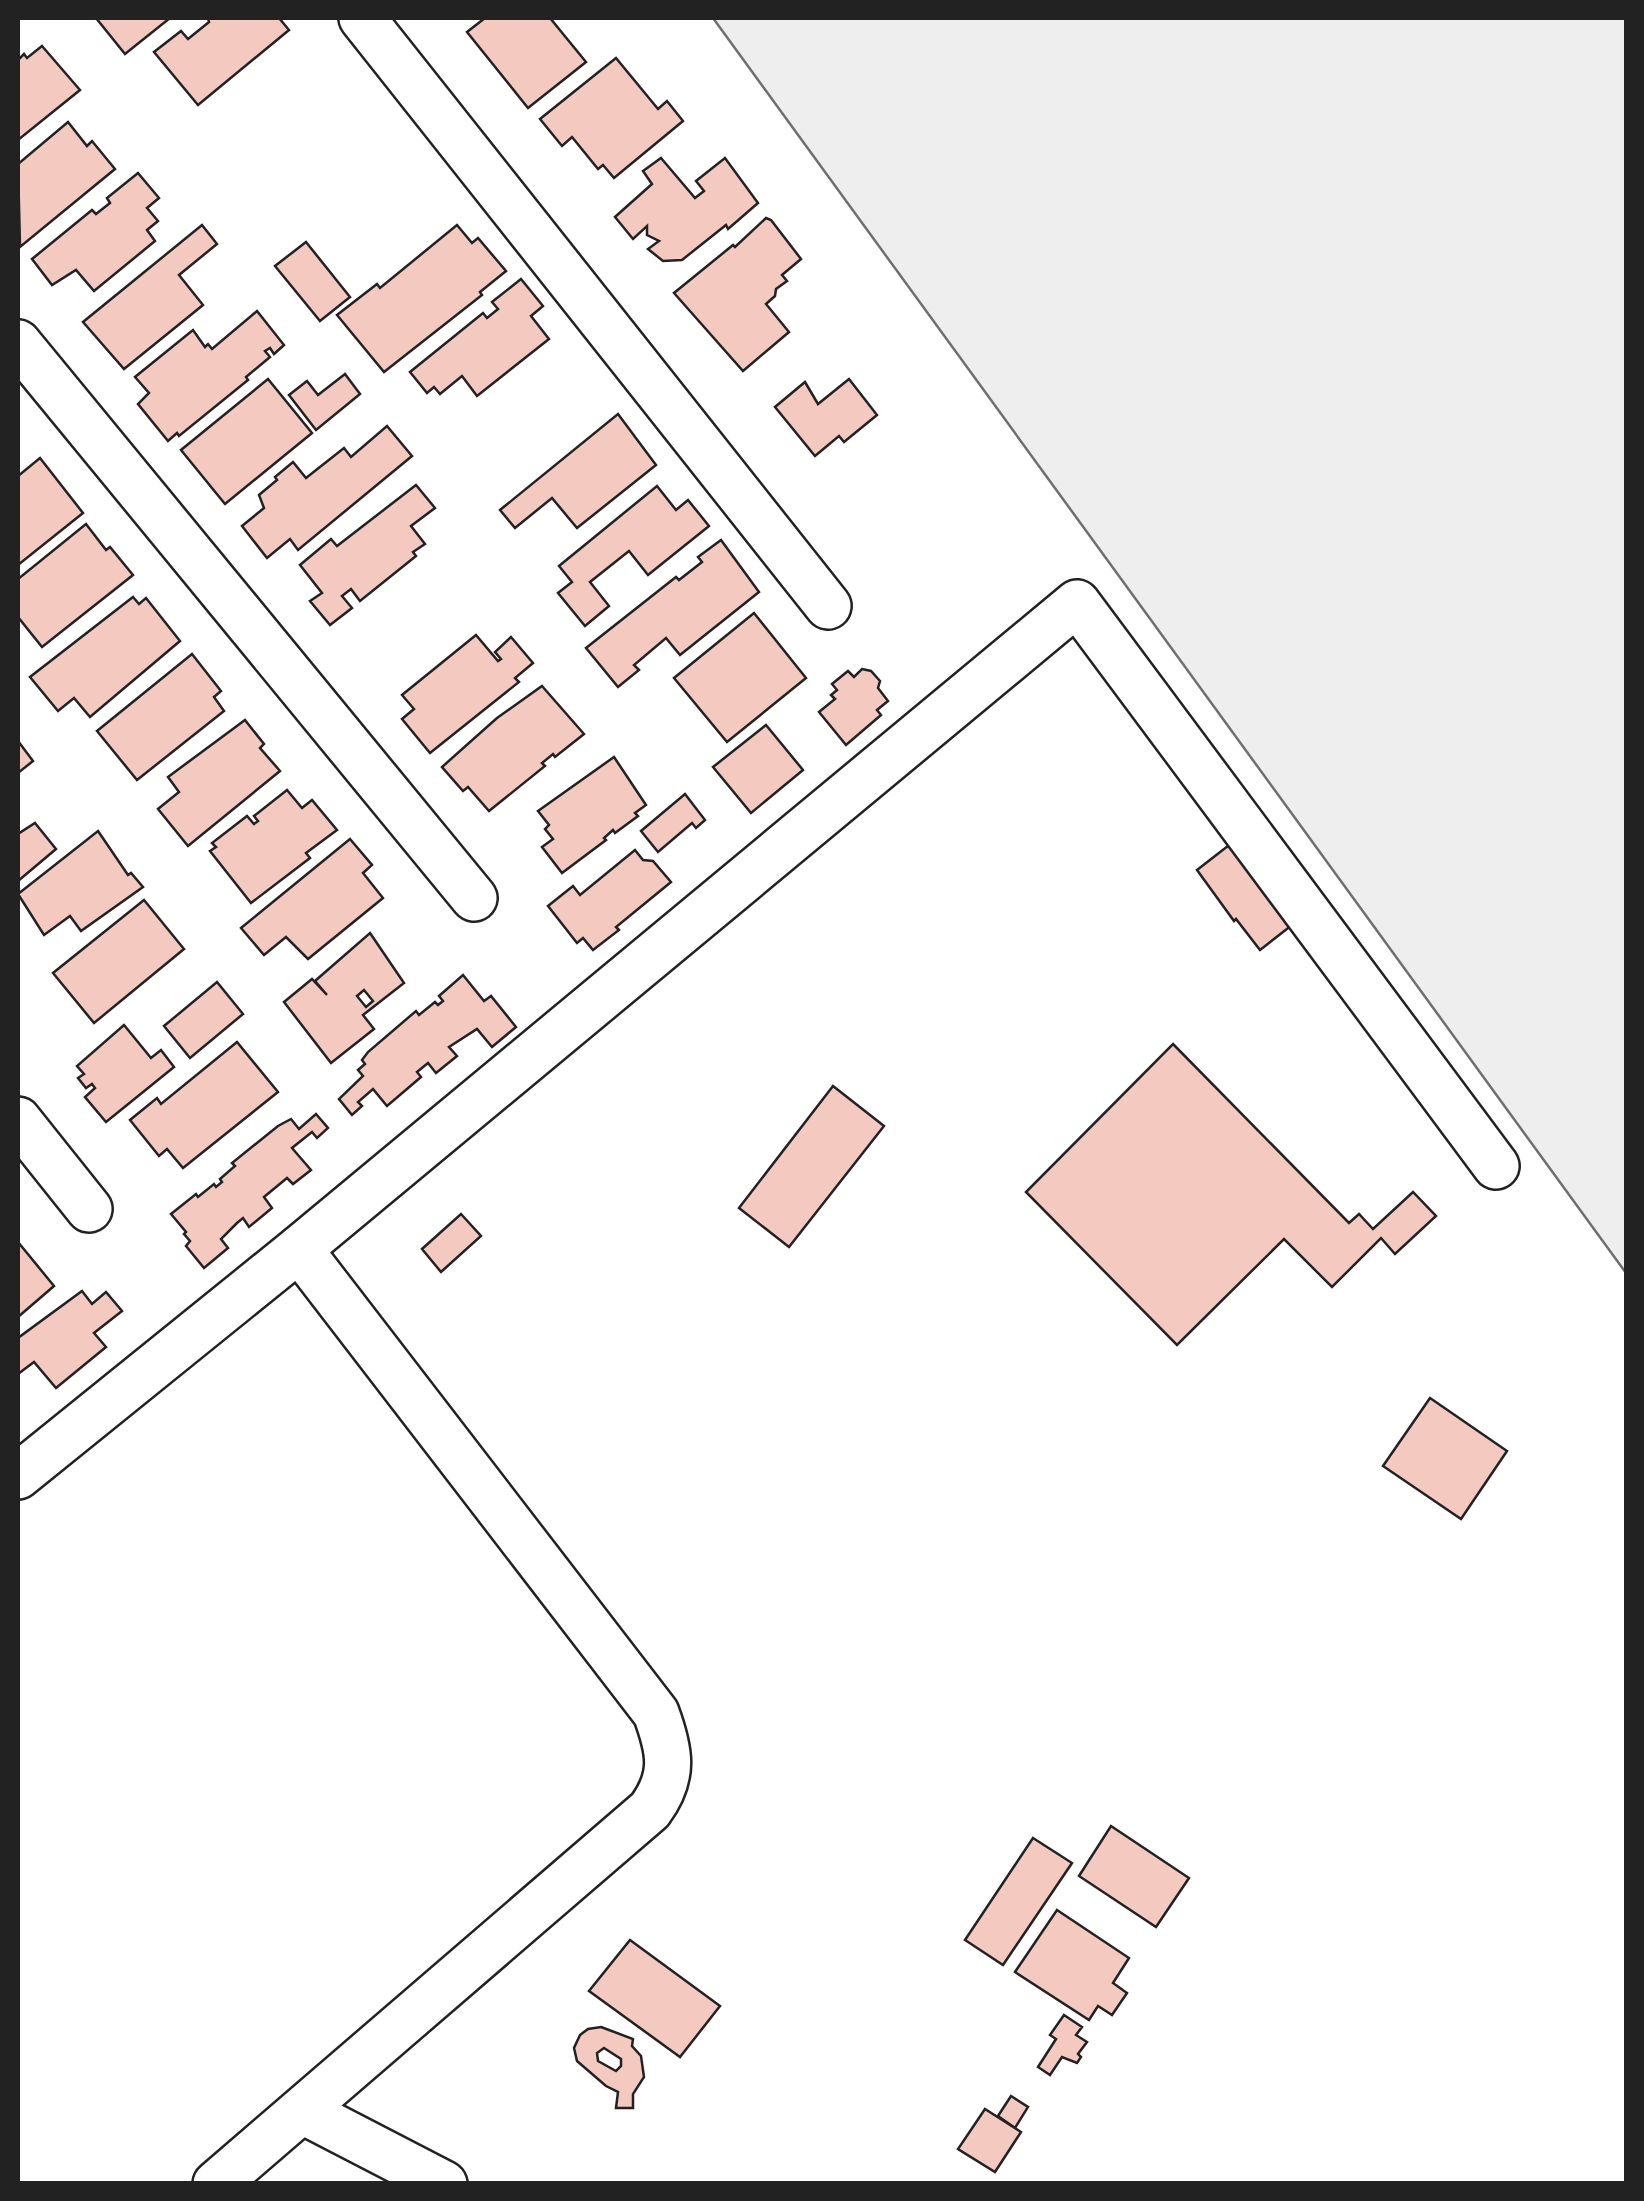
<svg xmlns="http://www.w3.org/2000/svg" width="1644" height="2201" viewBox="0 0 1644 2201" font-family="Quicksand,sans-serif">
  <rect width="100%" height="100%" fill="#fff"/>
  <polygon fill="#eee" stroke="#6f6f6f" stroke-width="2.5" points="713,18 1626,18 1626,1273"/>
  <g fill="#f3c9c0" stroke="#222" stroke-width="2.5" fill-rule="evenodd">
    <polygon points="96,18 170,18 125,54"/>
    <polygon points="208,18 279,18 289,30 198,105 154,52 181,31 188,39 209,22"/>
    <polygon points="485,18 550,18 586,62 528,108 467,32"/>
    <polygon points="42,46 80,90 18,140 18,60 24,54 27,58"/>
    <polygon points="616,58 658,109 667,101 683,121 614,178 603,165 598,169 572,137 562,146 540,119"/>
    <polygon points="68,122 87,146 92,141 115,169 20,247 18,164"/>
    <polygon points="661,158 695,198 704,191 696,181 725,158 758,203 728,229 726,225 682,260 663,261 648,249 659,241 647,235 647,226 633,239 615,217 652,184 643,171"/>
    <polygon points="138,173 159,198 147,208 158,221 147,230 155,241 94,291 76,270 52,285 32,259 92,210 96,214 110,203 107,198"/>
    <polygon points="766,218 771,220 801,259 782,275 787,281 776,289 775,296 766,304 789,332 743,371 674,293 733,245 735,247"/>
    <polygon points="202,225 217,244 179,275 203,305 124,369 83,322"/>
    <polygon points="457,225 472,243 478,238 506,271 480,292 482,295 384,372 337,315 377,284 380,288"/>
    <polygon points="306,242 350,297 320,321 275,266"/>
    <polygon points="521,279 543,306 531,316 549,339 477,396 462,376 440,394 434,387 427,393 410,372 483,313 487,318 498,309 492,302"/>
    <polygon points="257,311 284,345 274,354 270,348 265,351 270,357 246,377 248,380 179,436 177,433 168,441 138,404 149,393 135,377 193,330 205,347 208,344 212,349"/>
    <polygon points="345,374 360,394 316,430 289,395 307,381 318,395"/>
    <polygon points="268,379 312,433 225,504 181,450"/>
    <polygon points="849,379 877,415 844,442 839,436 815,456 775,407 805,382 818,404"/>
    <polygon points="618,414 656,465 577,528 552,498 515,528 500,510"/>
    <polygon points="387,426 412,456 298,550 290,539 267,558 242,526 264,508 259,495 277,480 275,477 293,462 306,478 344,448 351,457"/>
    <polygon points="40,458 83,513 18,565 18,476"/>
    <polygon points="416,485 435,508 411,526 425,544 413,552 416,556 360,601 351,589 342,596 352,608 330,625 310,601 322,593 300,565 331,539 337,546"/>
    <polygon points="657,486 676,510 688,500 709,526 648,575 629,551 590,582 609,606 585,626 558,593 572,582 559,566"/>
    <polygon points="86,524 106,550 110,547 133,575 42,647 18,617 18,579"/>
    <polygon points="721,540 759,592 680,655 666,638 634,665 639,670 618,687 586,648 676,577 679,580 702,562 698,557"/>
    <polygon points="133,597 139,604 146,598 180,641 90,717 74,698 58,711 30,677"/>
    <polygon points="754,613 806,678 727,742 674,678"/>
    <polygon points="476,635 498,661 501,659 495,652 511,637 533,663 515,678 519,682 430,753 402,719 414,709 402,695"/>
    <polygon points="192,654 221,691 214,697 224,711 137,780 97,731"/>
    <polygon points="862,669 871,671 880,681 878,688 888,701 877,710 881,715 846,745 819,712 835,699 831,695 837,690 832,684 848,671 854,677"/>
    <polygon points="542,686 584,734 555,757 553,754 542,763 545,766 489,811 468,787 463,791 442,767 497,718"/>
    <polygon points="245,720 264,744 260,748 280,771 188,846 158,809 179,792 168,777"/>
    <polygon points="766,725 803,770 751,813 713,767"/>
    <polygon points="18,741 33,761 18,773"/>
    <polygon points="614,757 646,805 635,813 638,816 615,833 613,830 604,838 606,840 562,873 542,847 553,839 545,829 549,825 538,811"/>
    <polygon points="287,790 302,808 312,800 337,830 306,853 310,858 251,903 210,851 216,847 212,843 247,816 254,824 258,821 254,816"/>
    <polygon points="685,794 705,820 696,828 692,823 658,852 641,831"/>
    <polygon points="35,823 56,849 18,881 18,834"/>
    <polygon points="98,831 128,875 131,873 143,887 81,931 70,916 44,935 18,894"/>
    <polygon points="350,839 372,865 363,873 383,898 308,959 286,937 264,955 241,928"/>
    <polygon points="1233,842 1292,925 1260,950 1236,919 1234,921 1197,870"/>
    <polygon points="635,850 643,860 653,861 671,882 616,927 619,930 593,950 583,938 577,943 548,906 573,886 580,895"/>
    <polygon points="144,900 184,949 94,1023 53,973"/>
    <path d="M370,933L404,983L363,1015L374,1029L331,1063L284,1002L312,979L327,995L315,981ZM364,990L373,1001L366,1007L357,996Z"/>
    <polygon points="463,975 484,1001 491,996 516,1027 492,1047 477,1029 449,1047 457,1056 436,1073 428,1063 417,1072 421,1077 387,1106 373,1089 358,1102 362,1106 352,1115 339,1099 363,1076 358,1070 365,1064 362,1060 368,1052 416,1011 419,1015 435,1002 438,1005 443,1001 439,996"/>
    <polygon points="217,982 243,1014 190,1058 164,1026"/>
    <polygon points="124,1025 151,1058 161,1050 174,1067 106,1122 85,1097 95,1088 92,1084 86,1088 78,1078 84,1074 77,1066"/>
    <polygon points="237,1042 278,1092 183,1168 167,1149 159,1156 130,1120 157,1098 161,1104"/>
    <polygon points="1173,1044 1349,1223 1359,1214 1373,1229 1413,1192 1436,1216 1395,1254 1381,1238 1332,1287 1284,1239 1177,1345 1026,1192"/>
    <polygon points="833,1086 884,1126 789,1247 739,1208"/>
    <polygon points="316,1114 328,1128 317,1138 312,1132 292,1148 311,1170 293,1184 287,1178 264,1197 272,1208 249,1227 243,1218 237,1223 221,1239 228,1248 204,1268 186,1246 190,1241 184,1234 186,1232 171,1214 196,1194 198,1197 214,1184 216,1187 222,1182 220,1179 235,1166 232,1163 278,1126 291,1119 299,1129"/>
    <polygon points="461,1214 481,1236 441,1272 422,1249"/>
    <polygon points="18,1242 54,1286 18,1317"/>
    <polygon points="82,1291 92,1304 106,1292 122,1311 94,1333 106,1347 56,1388 34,1362 18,1374 18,1338"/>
    <polygon points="1430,1398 1507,1451 1461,1519 1383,1466"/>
    <polygon points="1111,1826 1189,1878 1156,1927 1079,1876"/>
    <polygon points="1033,1838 1072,1863 1003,1965 965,1940"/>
    <polygon points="1057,1910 1129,1958 1113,1983 1127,1993 1112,2015 1098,2006 1089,2020 1015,1972"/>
    <polygon points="630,1940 720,2006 680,2057 589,1991"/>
    <polygon points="1064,2015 1082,2027 1076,2035 1087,2042 1078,2054 1081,2057 1077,2063 1062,2057 1050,2075 1038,2067 1056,2039 1050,2035"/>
    <path d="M601,2027L633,2039L632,2046L641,2056L644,2077L633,2094V2108H616L618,2092L606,2086L577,2061L574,2048L580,2035L588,2029ZM604,2048L621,2059V2066L616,2071L598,2061L597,2053Z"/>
    <polygon points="1011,2096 1028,2107 1015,2128 998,2116"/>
    <polygon points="985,2109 1021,2132 995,2172 958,2149"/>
  </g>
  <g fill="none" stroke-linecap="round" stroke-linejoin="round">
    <g stroke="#222" stroke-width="50">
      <g id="minor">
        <polyline points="362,18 828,606"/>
        <polyline points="18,343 474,898"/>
        <polyline points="18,1120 89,1209"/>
        <polyline points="18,1476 299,1249 1077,603 1496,1166"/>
        <polyline points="303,2111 444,2184"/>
        <path d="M216,2184L650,1810C675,1776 670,1751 656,1713L299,1249"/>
      </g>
    </g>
    <use href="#minor" stroke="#fff" stroke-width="45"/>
  </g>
  <rect width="1644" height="2201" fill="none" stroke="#222222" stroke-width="40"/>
</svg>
